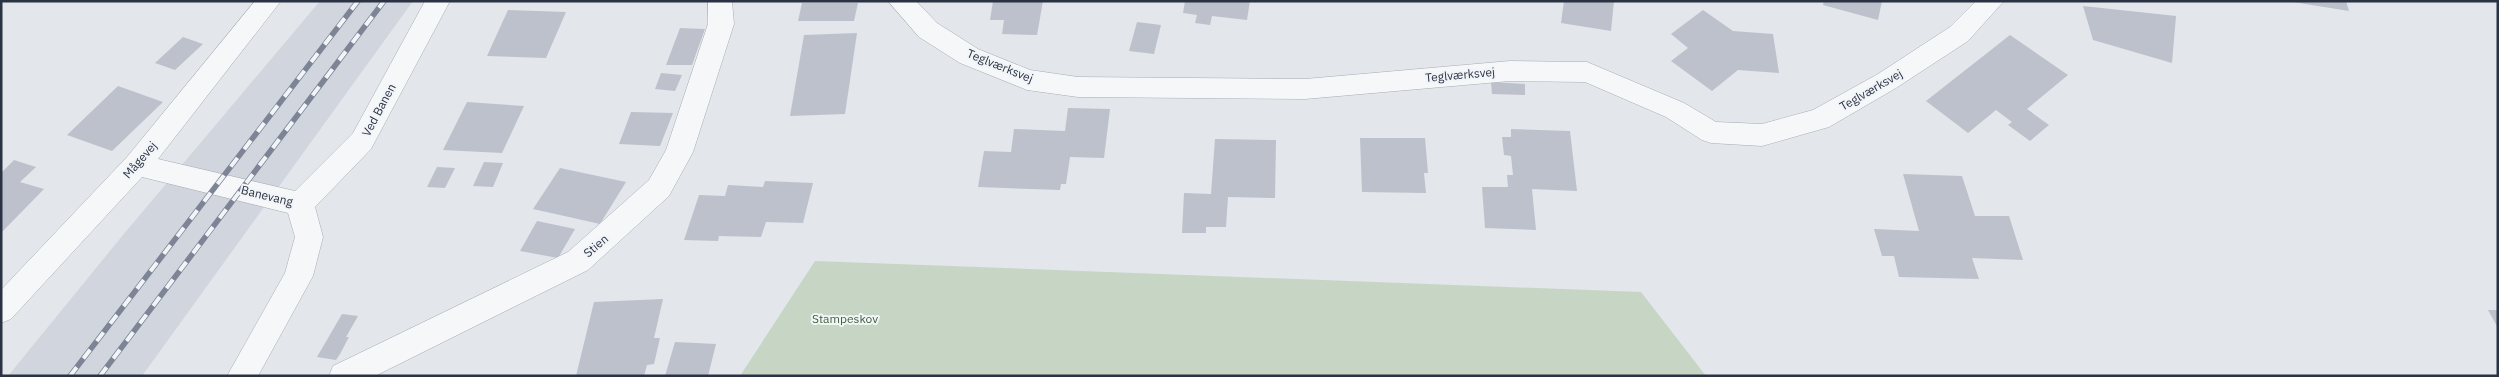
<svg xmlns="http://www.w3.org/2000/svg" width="2499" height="377" viewBox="0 0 2499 377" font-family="'IBM Plex Sans',sans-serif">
  <rect width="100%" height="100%" fill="#e3e6eb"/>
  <polygon fill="#d1d5dd" points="320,1 413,1 142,376 8,376 123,235"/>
  <polygon fill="#c7d5c4" points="815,261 1641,292 1706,376 740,376"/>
  <g fill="#bdc1cb">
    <polygon points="993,1 1043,1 1037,35 1002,34 1004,20 990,20"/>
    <polygon points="1185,1 1250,1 1247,20 1212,16 1210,25 1195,23 1197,15 1183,13"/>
    <polygon points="1564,1 1614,1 1611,31 1561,23"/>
    <polygon points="1824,1 1882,1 1878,20 1823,5"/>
    <polygon points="2294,1 2346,1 2349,11 2293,2"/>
    <polygon points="802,3 858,3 854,21 798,21"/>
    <polygon points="2083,6 2176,16 2172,63 2093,40"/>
    <polygon points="508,10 566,12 546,58 487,56"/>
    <polygon points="1703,10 1733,31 1773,34 1779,73 1738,70 1712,91 1671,61 1688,48 1671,34"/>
    <polygon points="1137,22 1161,25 1154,54 1129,51"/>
    <polygon points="680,28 705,29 692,65 666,65"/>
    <polygon points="857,33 845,114 790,116 804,35"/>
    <polygon points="2010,35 2068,75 2027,109 2049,125 2030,141 2008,125 2012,122 1996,110 1968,133 1926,101"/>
    <polygon points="183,37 203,44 175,70 155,63"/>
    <polygon points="661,73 682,75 675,91 655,89"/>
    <polygon points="1491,82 1525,84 1525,95 1492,94"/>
    <polygon points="118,86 163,102 112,151 67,135"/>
    <polygon points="467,102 524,106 502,153 443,150"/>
    <polygon points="1068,108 1110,109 1104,158 1070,157 1066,184 1061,184 1060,190 978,187 984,151 1011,152 1014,129 1065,131"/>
    <polygon points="631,112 673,113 660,146 619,144"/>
    <polygon points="1511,129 1570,131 1577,191 1532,189 1536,230 1485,228 1482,187 1508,187 1507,175 1513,175 1511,156 1504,155 1502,137 1511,137"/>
    <polygon points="1360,138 1425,138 1428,173 1424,173 1426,193 1362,192"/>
    <polygon points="1215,139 1276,140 1275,198 1228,197 1226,227 1206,227 1206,233 1182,233 1184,193 1211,194"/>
    <polygon points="14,160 36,167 20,182 44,189 1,233 1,173"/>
    <polygon points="484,162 503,163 493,187 473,186"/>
    <polygon points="437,167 455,168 445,188 427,187"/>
    <polygon points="560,168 626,182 600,224 533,209"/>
    <polygon points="1903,174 1962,176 1975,216 2009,216 2023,260 1972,258 1979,279 1899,277 1894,256 1882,256 1874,229 1919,231"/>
    <polygon points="765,181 813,183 803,223 766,222 761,237 719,236 718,241 684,240 699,195 725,196 728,185 763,187"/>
    <polygon points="537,221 575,229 558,258 520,251"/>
    <polygon points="663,299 654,338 660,338 654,364 647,365 644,376 576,376 594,302"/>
    <polygon points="2488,310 2498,310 2498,328"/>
    <polygon points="342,314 358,316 346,337 349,337 340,354 336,360 317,357"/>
    <polygon points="675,342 716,344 708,376 665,376"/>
  </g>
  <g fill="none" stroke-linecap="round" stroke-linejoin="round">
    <g stroke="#a8acb5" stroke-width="1">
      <g id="minor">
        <polygon points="255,1 281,1 158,159 295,191 353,133 425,1 450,1 371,149 315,207 323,237 313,276 258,376 227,376 285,273 295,237 288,213 142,177 11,319 1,323 1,290 127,157"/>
        <polygon points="708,1 732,1 734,24 693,152 669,196 588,270 375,376 329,376 333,366 568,252 649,180 666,150 708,24"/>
        <polygon points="888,1 916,1 937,23 978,49 1030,70 1078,77 1305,79 1510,61 1587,62 1684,103 1716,122 1762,124 1813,110 1878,74 1950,27 1976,1 2004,1 1968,41 1896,88 1829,127 1762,146 1711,143 1702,140 1666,117 1585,82 1510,81 1305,99 1078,97 1027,90 960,63 919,37"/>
      </g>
    </g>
    <use href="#minor" fill="#f5f7f9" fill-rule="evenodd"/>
    <g stroke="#7c8495" stroke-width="5.5">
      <g id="rail">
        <polyline points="70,376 358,1"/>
        <polyline points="100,376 384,1"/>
      </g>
    </g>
    <use href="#rail" stroke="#f2f5f8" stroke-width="4" stroke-dasharray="11" stroke-linecap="butt"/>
  </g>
  <g text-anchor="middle" stroke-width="4" stroke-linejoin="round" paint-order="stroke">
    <g font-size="12" fill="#2a3243" stroke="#f2f5f8">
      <text transform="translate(1000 66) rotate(22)" y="4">Teglværksvej</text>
      <text transform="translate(1460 75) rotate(-5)" y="4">Teglværksvej</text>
      <text transform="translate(1871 90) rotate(-30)" y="4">Teglværksvej</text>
      <text transform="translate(379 110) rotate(-62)" y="4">Ved Banen</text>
      <text transform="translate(140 160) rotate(-49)" y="4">Mågevej</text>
      <text transform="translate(267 196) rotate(14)" y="4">Banevang</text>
      <text transform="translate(596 246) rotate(-40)" y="4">Stien</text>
    </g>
    <g font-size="12" fill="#3d5f37" stroke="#f2f5f8">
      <text x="845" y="323">Stampeskov</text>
    </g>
  </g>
  <rect width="2499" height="377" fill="none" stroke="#2a3243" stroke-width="5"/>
</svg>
